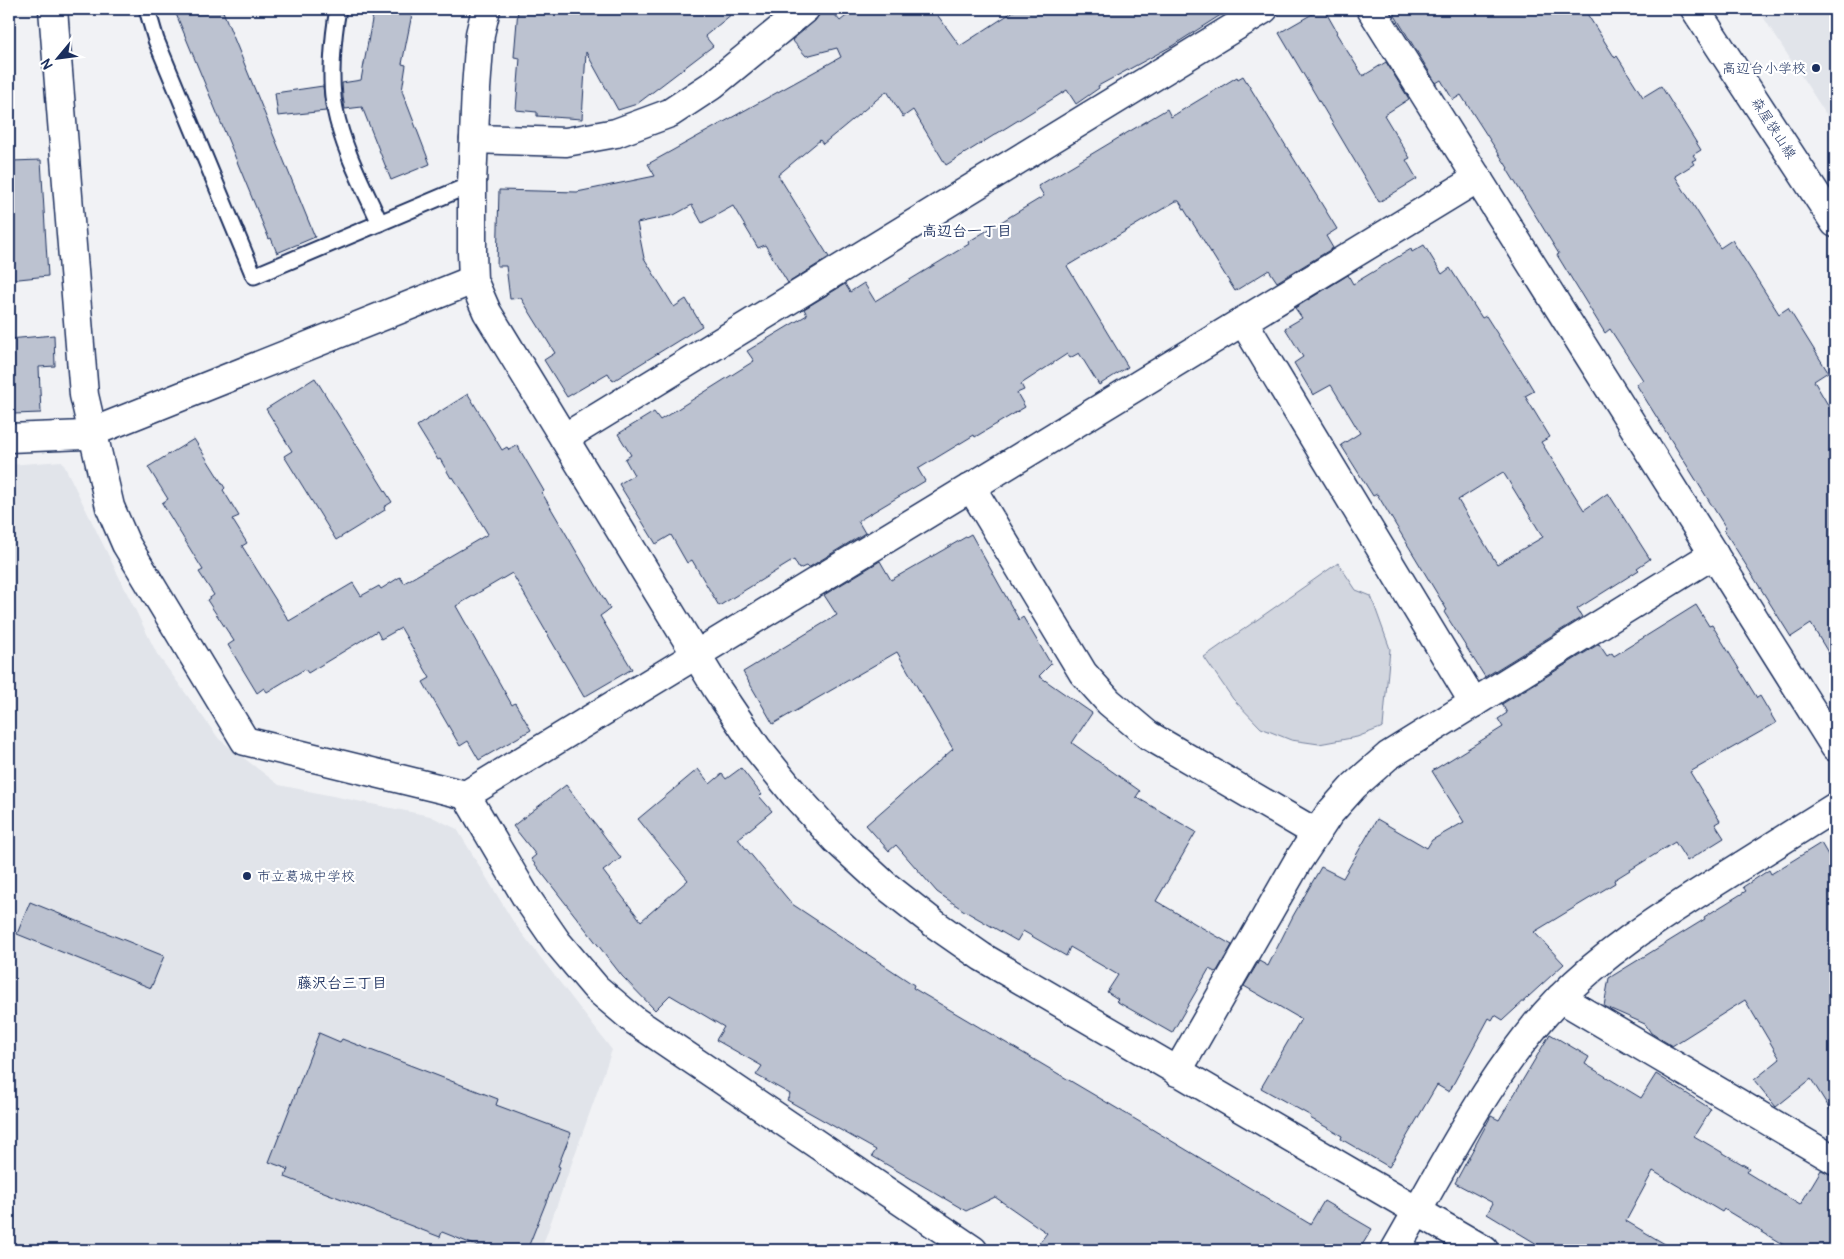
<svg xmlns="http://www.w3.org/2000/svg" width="1844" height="1259" viewBox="0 0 1844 1259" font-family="Pangolin,'Klee One',sans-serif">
  <rect width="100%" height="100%" fill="#f1f2f5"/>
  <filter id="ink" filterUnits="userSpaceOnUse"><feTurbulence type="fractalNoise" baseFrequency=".02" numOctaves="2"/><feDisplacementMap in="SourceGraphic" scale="10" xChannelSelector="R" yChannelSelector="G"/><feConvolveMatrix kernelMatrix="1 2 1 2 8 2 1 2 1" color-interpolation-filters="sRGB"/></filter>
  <g filter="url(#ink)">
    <g fill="#e1e4ea">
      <polygon points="1758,9 1835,9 1835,128"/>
      <polygon points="62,461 157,654 219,739 279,785 430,816 457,829 514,923 612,1050 541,1250 9,1250 9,465"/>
    </g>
    <polygon fill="#d2d6df" stroke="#76829e" points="1338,563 1356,590 1371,596 1390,649 1383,727 1357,737 1319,744 1291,740 1261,728 1233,699 1204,657"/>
    <g fill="#bcc2d0" stroke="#1b2f5e" fill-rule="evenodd">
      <polygon points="174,9 222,9 315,237 277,253 271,238 269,239"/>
      <polygon points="374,9 413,9 402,64 406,65 402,91 430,164 391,180 362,107 345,109 343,97 342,83 361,80"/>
      <polygon points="518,9 738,9 705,36 713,46 637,104 618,110 586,52 582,119 537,116 537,112 516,110 520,58 514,57"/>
      <polygon points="764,9 781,9 771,17"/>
      <polygon points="820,9 830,9 840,21 855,9 933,9 960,46 1017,9 1230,9 1172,46 1098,86 1099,88 1076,104 1067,90 946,165 913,110 903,117 887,91 823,144 820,140 778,175 829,257 788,283 765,245 758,248 733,206 702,223 692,205 674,215 637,223 644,258 674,307 686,299 702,326 613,381 608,373 567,397 544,360 555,353 521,298 510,299 506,266 497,266 499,190 577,192 655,176 648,164 841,57 837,48 806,56 792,40 815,21 819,15"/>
      <polygon points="1321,9 1324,9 1337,32 1336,33 1363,76 1386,62 1409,99 1384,115 1410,158 1406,160 1417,179 1379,202 1279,33"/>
      <polygon points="1391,9 1584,9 1615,58 1617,56 1643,97 1661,86 1701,150 1693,155 1696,159 1692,161 1694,164 1675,176 1720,248 1732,240 1779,314 1788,308 1828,372 1814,381 1835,417 1835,664 1811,624 1791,637 1724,530 1726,528 1636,384 1643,380 1610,329 1605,333 1557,255 1559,254 1507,169 1508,168 1461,95 1453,100 1441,80 1436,83"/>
      <polygon points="1243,76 1337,229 1326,236 1333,248 1277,282 1269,270 1235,291 1179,201 1176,201 1067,266 1128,367 1099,385 1079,353 1070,358 1067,354 1021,384 1024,390 1017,393 1025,407 975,437 974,435 918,469 925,481 858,521 865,533 808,568 806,566 799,569 794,560 719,606 692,560 687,563 671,535 656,544 619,484 634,475 625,459 631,455 618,434 654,412 660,420 754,361 747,351 807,315 804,309 845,284 850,292 864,283 875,301 969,244 968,242 1044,196 1038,186 1167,109 1171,117 1237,77 1238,79"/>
      <polygon points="323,86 326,111 278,116 275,93"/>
      <polygon points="41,160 48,276 9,280 9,163 12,163 12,161"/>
      <path d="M1424,245L1442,274L1450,268L1482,318L1486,316L1519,368H1520L1534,391L1525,396L1550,437L1541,442L1584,510L1608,493L1650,559L1637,568L1639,570L1577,609L1582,617L1485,677L1444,612L1447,610L1377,494L1373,496L1341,445L1360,433L1331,385L1313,395L1294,363L1303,357L1285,328L1302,318L1295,308L1348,275L1353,284L1411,249L1412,252ZM1503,472L1543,537L1497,564L1458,500Z"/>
      <polygon points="54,335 55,366 39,367 41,413 14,414 13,406 9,406 9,339"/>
      <polygon points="315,378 392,502 384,507 385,510 336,540 284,456 292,451 266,409"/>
      <polygon points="468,394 502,450 507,447 509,450 517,445 544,491 542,493 610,609 600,616 632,669 584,697 512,573 456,606 512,705 515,703 531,730 479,760 468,741 460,746 423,682 430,678 401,628 381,639 377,631 308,673 305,669 267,692 264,688 257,693 228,645 234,641 207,600 214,595 199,572 203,570 162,503 168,499 148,467 194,439 225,488 223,490 239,516 232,519 247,543 242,546 289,621 353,583 361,596 379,586 381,589 400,577 404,583 488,534 453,477 451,478 440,459 438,460 417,426"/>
      <polygon points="971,534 1019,620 1023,617 1051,664 1039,676 1092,713 1072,743 1140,791 1136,797 1196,832 1156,901 1232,945 1217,971 1215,972 1209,969 1172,1033 1116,1001 1118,999 1107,992 1118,975 1070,947 1066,956 1023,931 1017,941 963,910 937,892 896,845 889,851 866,825 953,749 897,652 773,724 743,672 837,615 824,595 880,561 891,580"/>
      <polygon points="1696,605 1709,626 1712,625 1757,698 1760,696 1776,723 1690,772 1720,821 1715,824 1724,838 1687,861 1675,842 1614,880 1615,883 1534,932 1564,964 1503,1020 1495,1015 1492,1020 1489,1018 1449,1092 1437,1085 1389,1167 1341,1139 1342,1136 1310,1118 1311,1116 1261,1088 1301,1019 1244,986 1259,961 1268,966 1293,916 1321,867 1343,878 1377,819 1427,848 1432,840 1464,822 1432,771 1503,727 1498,719 1507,713 1502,704 1599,644 1607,656 1612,653 1614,656"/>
      <polygon points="741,768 762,795 759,796 772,811 738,839 792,904 914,985 913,988 1145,1125 1310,1224 1324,1201 1372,1229 1359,1250 1034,1250 1047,1233 995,1197 966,1211 872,1156 876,1150 787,1100 790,1094 756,1075 762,1066 716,1040 724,1027 670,995 655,1010 622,976 531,859 536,855 513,826 566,785 621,858 603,871 641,921 688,880 638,819 698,769 710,784 722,774 726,779"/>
      <polygon points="1821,843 1835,867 1835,1117 1811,1079 1776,1107 1754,1080 1780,1059 1745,1000 1672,1046 1651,1033 1645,1024 1604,1006 1609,978 1705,919 1704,917 1746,891 1743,887 1769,870 1771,874"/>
      <polygon points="30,902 164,956 151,988 17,934"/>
      <polygon points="319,1033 340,1042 342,1039 498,1099 496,1105 571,1133 558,1166 560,1167 527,1250 487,1250 442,1232 440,1237 285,1177 288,1169 269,1162"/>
      <polygon points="1550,1034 1589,1057 1585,1064 1641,1098 1656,1074 1711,1109 1694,1136 1749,1168 1746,1172 1800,1205 1821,1170 1835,1176 1835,1250 1792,1250 1724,1209 1722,1212 1653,1171 1626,1221 1675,1250 1547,1250 1487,1214 1493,1203 1455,1183 1491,1116 1499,1120"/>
    </g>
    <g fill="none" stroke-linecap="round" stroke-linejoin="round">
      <g stroke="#1b2f5e" stroke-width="19">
        <g id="lane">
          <polyline points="147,9 156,40 254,276 472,184"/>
          <path d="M338,9C333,36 329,82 335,109C343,149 363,186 380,223"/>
        </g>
      </g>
      <g stroke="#1b2f5e" stroke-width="31">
        <g id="street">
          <polyline points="53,9 84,395 110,507 126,544 245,741 466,795 1478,178"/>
          <polyline points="1371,9 1835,747"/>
          <polyline points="474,139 566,142 616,133 670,113 711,86 805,9"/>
          <polyline points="1243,321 1474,703"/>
          <polyline points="9,438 85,435 473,280"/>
          <polyline points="564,438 1264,9"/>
          <polyline points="971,487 1083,673 1109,702 1148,735 1316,833"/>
          <polyline points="466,795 526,897 557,942 596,988 635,1021 973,1250"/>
          <polyline points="1560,998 1835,1160"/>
          <polyline points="1177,1072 1298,861 1329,814 1354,786 1388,756 1714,554"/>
          <path d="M1395,1250C1444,1166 1492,1068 1560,998C1604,953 1657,919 1711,885C1752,859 1794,833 1835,807"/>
        </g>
      </g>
      <g stroke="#1b2f5e" stroke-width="31">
        <g id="secondary">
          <polyline points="486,9 480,34 476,89 472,184 472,253 473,280 487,312 717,689 757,748 795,795 836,840 885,885 936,925 982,957 1484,1250"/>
          <polyline points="1695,9 1835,223"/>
        </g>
      </g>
      <use href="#lane" stroke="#fff" stroke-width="15"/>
      <use href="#street" stroke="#fff" stroke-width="28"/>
      <use href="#secondary" stroke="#fff" stroke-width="28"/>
    </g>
  </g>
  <g fill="#1b2f5e" stroke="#fff" stroke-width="2">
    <circle cx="1816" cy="68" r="5"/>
    <circle cx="247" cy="876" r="5"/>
  </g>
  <g text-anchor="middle" stroke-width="4.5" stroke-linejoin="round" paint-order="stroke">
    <g font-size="14" fill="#1b2f5e" stroke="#fff" text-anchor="end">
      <text x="1806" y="73">高辺台小学校</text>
      <text x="257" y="881" text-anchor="start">市立葛城中学校</text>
    </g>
    <g font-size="14" fill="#1b2f5e" stroke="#fff">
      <text transform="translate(1774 128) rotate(57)" y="5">森屋狭山線</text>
    </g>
    <g font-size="15" font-weight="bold" fill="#1b2f5e" stroke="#fff">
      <text x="967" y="236">高辺台一丁目</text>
      <text x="342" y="988">藤沢台三丁目</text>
    </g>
  </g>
  <rect width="1844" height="1259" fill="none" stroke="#fff" stroke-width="30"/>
  <rect x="15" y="15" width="1814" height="1229" fill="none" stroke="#1b2f5e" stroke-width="2" filter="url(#ink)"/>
  <g transform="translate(58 58) rotate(241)" stroke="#ffffff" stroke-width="4" paint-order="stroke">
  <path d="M0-4L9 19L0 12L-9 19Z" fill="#1b2f5e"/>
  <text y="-8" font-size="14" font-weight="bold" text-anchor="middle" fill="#1b2f5e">N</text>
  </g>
</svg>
